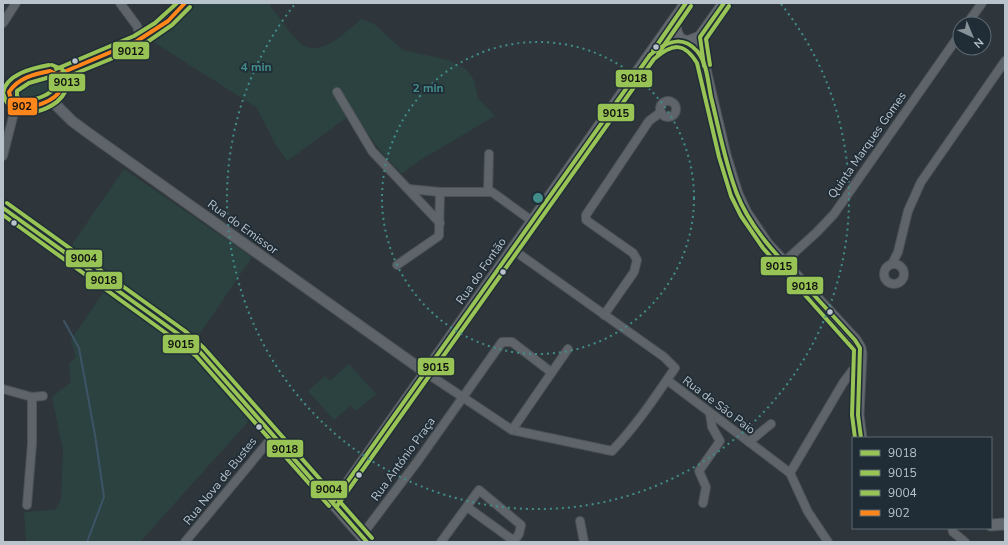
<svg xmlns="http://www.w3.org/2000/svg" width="1008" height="545" viewBox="0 0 1008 545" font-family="'Nunito Sans',sans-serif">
  <rect width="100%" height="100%" fill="#2e363b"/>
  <g fill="#2b4241">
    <path d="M188,3H271V7C278,16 294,39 303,45C321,57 348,31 361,19L374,24L403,50L448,60L466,69L474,80L478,98L495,116L417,162L402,174L383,154L353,113L287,161L276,145L257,108L152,41L172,23Z"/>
    <polygon points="46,77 53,80 55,87 53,91 25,101 17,98 16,89 21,84"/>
    <polygon points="124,169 252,257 195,341 69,249"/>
    <polygon points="107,287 192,345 254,415 140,542 26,542 24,512 55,510 61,500 63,450 52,397 71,382 69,364 76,357 71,340"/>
    <polygon points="349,364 376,394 356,411 351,405 334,420 308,391 325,376 330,381"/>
  </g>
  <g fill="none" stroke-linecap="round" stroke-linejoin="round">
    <polyline stroke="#3d5466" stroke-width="2" points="64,321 79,348 95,435 104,497 87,542"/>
    <g stroke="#4c5256" stroke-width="10">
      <g id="minor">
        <polyline points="120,3 137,26 141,39"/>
        <polyline points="3,23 16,3"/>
        <polyline points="967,24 982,3"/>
        <polyline points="337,92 372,151 440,223"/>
        <circle cx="668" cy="109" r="8"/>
        <polyline points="3,156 16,105"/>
        <polyline points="409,189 440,192 492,192 532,221"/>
        <polyline points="488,192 489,154"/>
        <polyline points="784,262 817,232 834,214 960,34"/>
        <polyline points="892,264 898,252 908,211 921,182 1005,61"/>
        <circle cx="894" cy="274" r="10"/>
        <polyline points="397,265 439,236 440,192"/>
        <polyline points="604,315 634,272 637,260 633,253 586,220 586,215 649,121 661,112"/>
        <path d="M425,372L512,430L612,451C636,426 656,396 675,368L664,357L512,249"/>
        <polyline points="667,380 790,473 808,512 828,542"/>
        <polyline points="3,389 32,397 43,396"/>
        <polyline points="512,430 568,349"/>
        <polyline points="749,442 771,424"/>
        <polyline points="790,473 843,383 852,371 860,364"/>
        <polyline points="703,503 706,487 699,471 720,441 712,427 710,413"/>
        <polyline points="27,505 32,444 32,397"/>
        <polyline points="580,521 584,542"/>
        <polyline points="952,528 953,532 965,542"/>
        <polyline points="362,535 417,462 502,342 512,342 551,372"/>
        <polyline points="185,542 274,435"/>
        <polyline points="441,542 479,490 521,525 519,534 514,541 467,507"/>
      </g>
    </g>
    <g stroke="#4c5256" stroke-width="12">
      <polyline id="tertiary" points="50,99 72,121 91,135 425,372"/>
    </g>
    <g stroke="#4c5256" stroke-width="13">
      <g id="secondary">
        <path d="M686,3C677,15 670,26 680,39L687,42L700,37L724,3"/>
        <polyline points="700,37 703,61 725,155 737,194 746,213 767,244 855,340 860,348 861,354 858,415 861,438"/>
        <path d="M50,71L59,74C61,79 63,84 61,89C58,99 26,111 17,105C12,102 10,97 9,92C15,78 37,73 50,71Z"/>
        <path d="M59,74C72,66 88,62 102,57C133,45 165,29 185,3"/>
        <polyline points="3,208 181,336 200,352 367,542"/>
        <polyline points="333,502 338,497 679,13"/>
        <polyline points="991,525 1005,524"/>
      </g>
    </g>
    <use href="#minor" stroke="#5e6469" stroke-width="8"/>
    <use href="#tertiary" stroke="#5e6469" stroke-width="10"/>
    <use href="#secondary" stroke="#62686e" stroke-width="11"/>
    <g stroke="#202d37" stroke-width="7">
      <g id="bus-1">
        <polyline points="653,51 686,3"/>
        <polyline points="704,66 700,37 724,3"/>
        <polyline points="3,208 181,336 200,352 367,542"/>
        <path d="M333,502L650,55C665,42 682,34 697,51C707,63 708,82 711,97C719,129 725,163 737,194C750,227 774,252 797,277C817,298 836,319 855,340L860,348L858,415L861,438"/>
      </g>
    </g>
    <g stroke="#202d37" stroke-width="7">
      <g id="bus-2">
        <polyline points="658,54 691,6"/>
        <polyline points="710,65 706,39 729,6"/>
        <polyline points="3,215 177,341 196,356 329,506"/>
        <path d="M337,506L654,59C673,43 684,42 697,63L719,157L731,196L741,216L763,248L854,350L852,415L855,438"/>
      </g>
    </g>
    <g stroke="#202d37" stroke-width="7">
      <polyline id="bus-3" points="7,203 185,331 204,348 372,538"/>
    </g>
    <g stroke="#202d37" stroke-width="7">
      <g id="bus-4">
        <path d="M50,71L60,76C61,80 63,84 61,88C57,101 29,111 17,105C12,102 10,97 9,92C18,78 34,74 50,71Z"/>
        <polyline points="59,74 137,41 168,21 185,3"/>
      </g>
    </g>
    <g stroke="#202d37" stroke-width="7">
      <g id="bus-5">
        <path d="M50,77L54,79L56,84C53,96 30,102 20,100L17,96V91L29,83Z"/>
        <polyline points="62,79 140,47 172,25 190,7"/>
      </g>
    </g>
    <g stroke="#202d37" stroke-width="7">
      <g id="bus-6">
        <path d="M49,65C33,68 6,74 3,93C13,135 88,100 62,69L52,65"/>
        <polyline points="56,69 134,36 155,23 177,3"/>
      </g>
    </g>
    <use href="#bus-1" stroke="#98c455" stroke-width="4"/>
    <use href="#bus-2" stroke="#98c455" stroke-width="4"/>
    <use href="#bus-3" stroke="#98c455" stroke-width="4"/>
    <use href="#bus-4" stroke="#ff861a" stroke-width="4"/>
    <use href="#bus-5" stroke="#98c455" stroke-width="4"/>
    <use href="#bus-6" stroke="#98c455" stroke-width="4"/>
  </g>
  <g fill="none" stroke="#428d8a" stroke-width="2" stroke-dasharray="2 4">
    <circle cx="538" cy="198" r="156"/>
    <path d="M781 4A311 311 0 1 1 295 4"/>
  </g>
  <g fill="#b9c3cb" stroke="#202d37" stroke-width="1.5">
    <circle cx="656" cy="47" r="3.5"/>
    <circle cx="75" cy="61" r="3.5"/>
    <circle cx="14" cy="223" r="3.5"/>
    <circle cx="503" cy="272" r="3.5"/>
    <circle cx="830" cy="312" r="3.5"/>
    <circle cx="259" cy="427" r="3.5"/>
    <circle cx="359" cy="475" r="3.5"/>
  </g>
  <g text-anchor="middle" stroke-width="3.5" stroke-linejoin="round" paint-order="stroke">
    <g font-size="12" fill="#b9c3cb" stroke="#202d37">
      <text transform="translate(867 145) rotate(-55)" y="4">Quinta Marques Gomes</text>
      <text transform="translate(243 227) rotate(36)" y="4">Rua do Emissor</text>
      <text transform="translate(481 271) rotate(-55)" y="4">Rua do Fontão</text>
      <text transform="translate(719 405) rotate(37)" y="4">Rua de São Paio</text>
      <text transform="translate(403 459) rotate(-54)" y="4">Rua António Praça</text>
      <text transform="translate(220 481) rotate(-51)" y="4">Rua Nova de Bustes</text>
    </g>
  </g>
  <circle cx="538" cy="198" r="6" fill="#428d8a" stroke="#202d37" stroke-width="2"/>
  <g font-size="12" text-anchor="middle" font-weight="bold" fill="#428d8a" stroke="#202d37" stroke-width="3.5" stroke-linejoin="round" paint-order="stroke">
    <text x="256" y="71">4 min</text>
    <text x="428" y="92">2 min</text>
  </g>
  <g stroke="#202d37" stroke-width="1.5">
    <rect x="112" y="41" width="38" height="19" rx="4" fill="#98c455"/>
    <rect x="615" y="69" width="38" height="19" rx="4" fill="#98c455"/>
    <rect x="48" y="73" width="38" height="19" rx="4" fill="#98c455"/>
    <rect x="7" y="97" width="31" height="19" rx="4" fill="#ff861a"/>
    <rect x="597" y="103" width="38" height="19" rx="4" fill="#98c455"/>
    <rect x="65" y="249" width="38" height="19" rx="4" fill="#98c455"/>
    <rect x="760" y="256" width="38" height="20" rx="4" fill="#98c455"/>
    <rect x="85" y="271" width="38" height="19" rx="4" fill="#98c455"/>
    <rect x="786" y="276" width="38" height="19" rx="4" fill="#98c455"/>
    <rect x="162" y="334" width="38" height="20" rx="4" fill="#98c455"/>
    <rect x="417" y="357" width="38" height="19" rx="4" fill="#98c455"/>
    <rect x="266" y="439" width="38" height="19" rx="4" fill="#98c455"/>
    <rect x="310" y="480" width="38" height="19" rx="4" fill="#98c455"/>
  </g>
  <g font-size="11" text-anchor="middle" font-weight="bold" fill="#111">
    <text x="131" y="55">9012</text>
    <text x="634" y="82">9018</text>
    <text x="67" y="86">9013</text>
    <text x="22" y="110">902</text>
    <text x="616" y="117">9015</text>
    <text x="84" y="262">9004</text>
    <text x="779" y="270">9015</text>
    <text x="104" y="284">9018</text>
    <text x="805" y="290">9018</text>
    <text x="181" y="348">9015</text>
    <text x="436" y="371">9015</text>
    <text x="285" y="453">9018</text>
    <text x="329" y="493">9004</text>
  </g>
  <rect width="1008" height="545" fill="none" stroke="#b9c3cb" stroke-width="8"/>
  <rect x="852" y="437" width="140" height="92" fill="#202d37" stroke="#5d6972"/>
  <rect x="860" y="450" width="20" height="6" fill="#98c455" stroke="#5d6972"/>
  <text x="888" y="457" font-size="12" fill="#b9c3cb">9018</text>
  <rect x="860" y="470" width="20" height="6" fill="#98c455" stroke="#5d6972"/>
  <text x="888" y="477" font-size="12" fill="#b9c3cb">9015</text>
  <rect x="860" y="490" width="20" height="6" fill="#98c455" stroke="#5d6972"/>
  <text x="888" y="497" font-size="12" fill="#b9c3cb">9004</text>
  <rect x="860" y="510" width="20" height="6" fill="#ff861a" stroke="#5d6972"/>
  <text x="888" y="517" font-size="12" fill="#b9c3cb">902</text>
  <g transform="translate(972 36) rotate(136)"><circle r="19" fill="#202d37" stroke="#5d6972"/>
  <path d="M0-3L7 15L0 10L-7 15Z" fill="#889299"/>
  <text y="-6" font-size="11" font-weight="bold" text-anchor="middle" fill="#b9c3cb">N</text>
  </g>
</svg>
